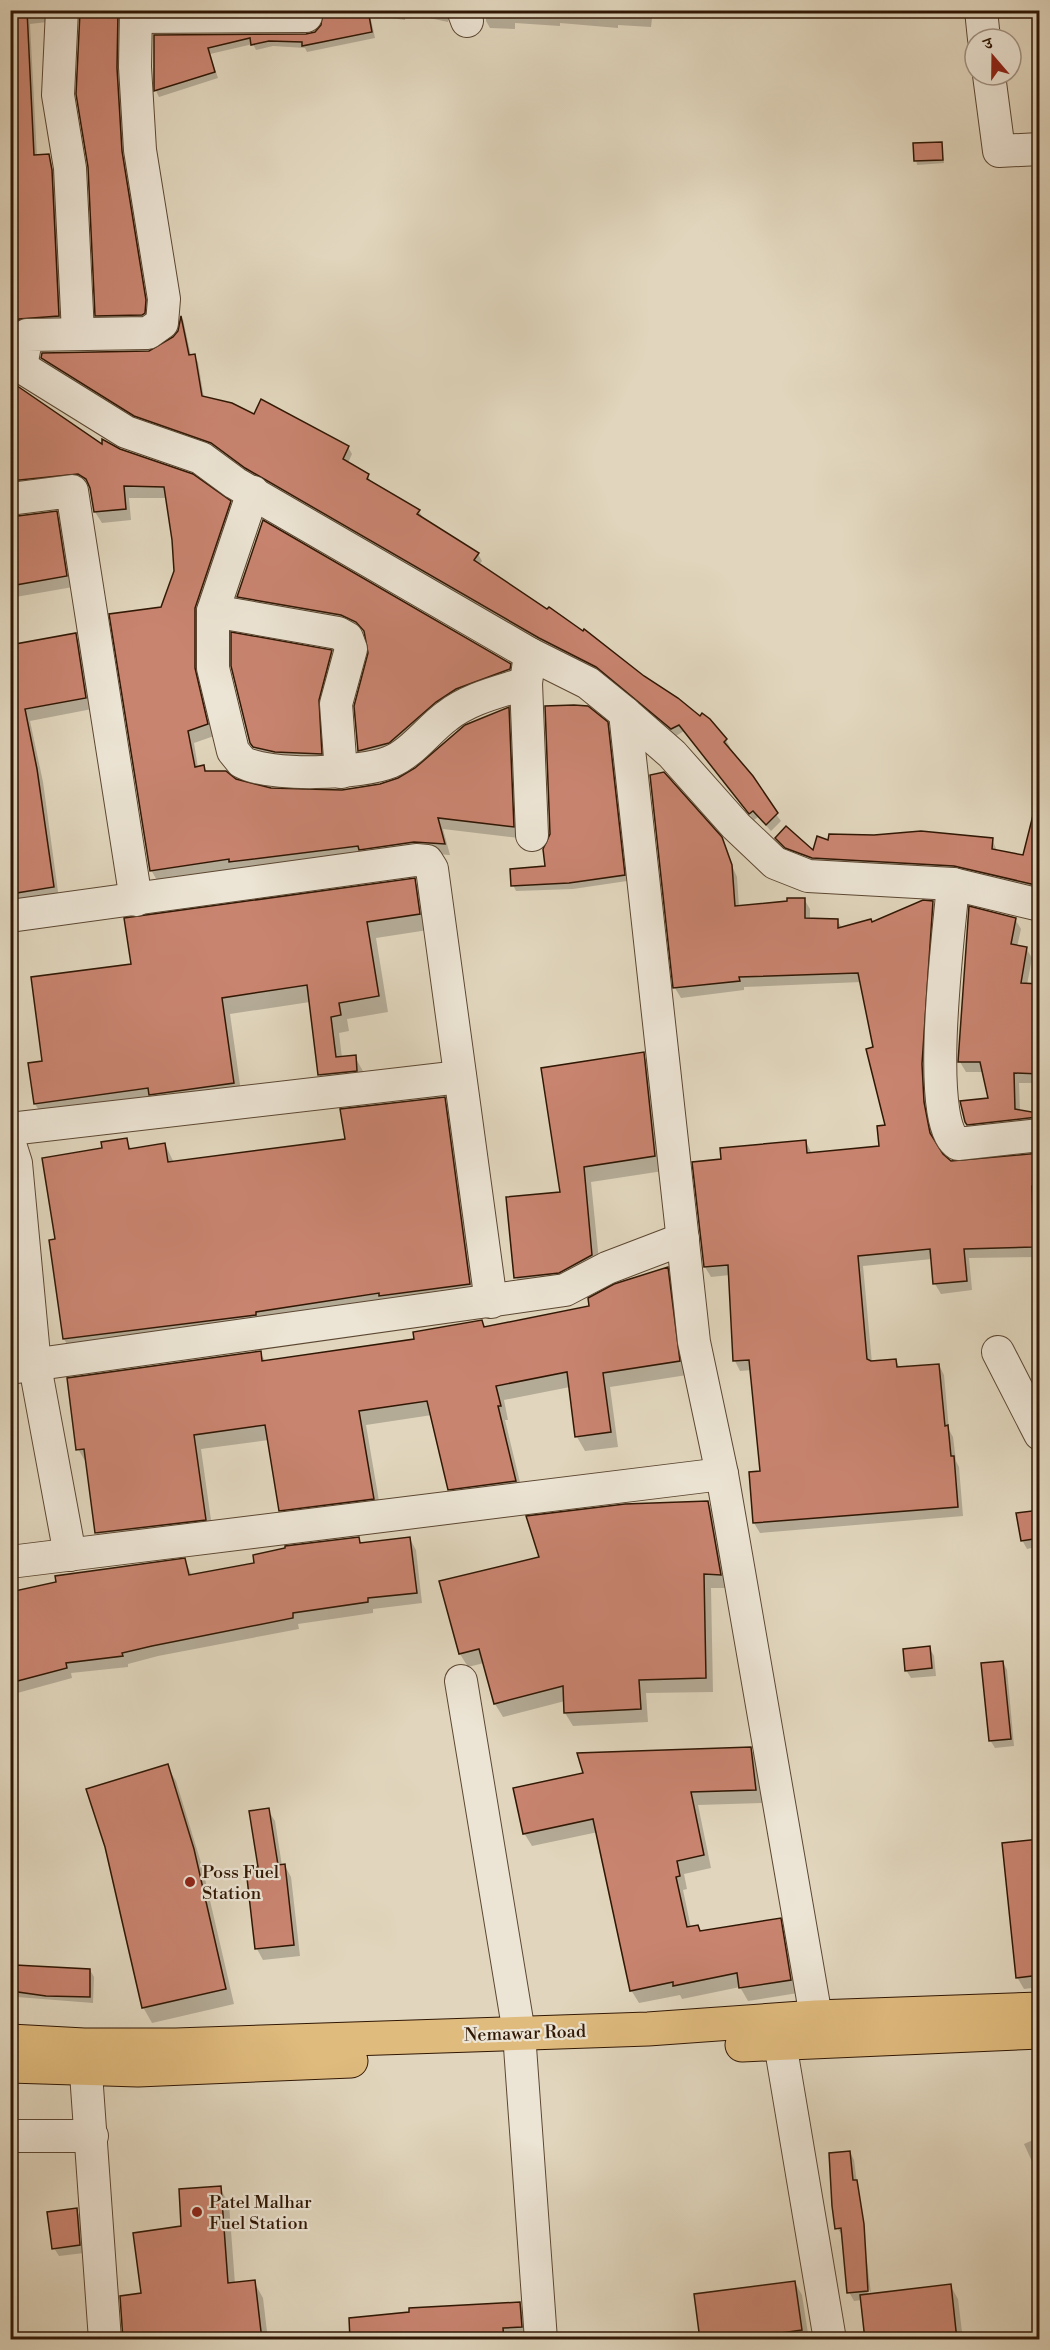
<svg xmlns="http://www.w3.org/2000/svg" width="1050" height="2350" viewBox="0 0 1050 2350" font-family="'Libre Bodoni','Noto Serif Devanagari',serif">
  <rect width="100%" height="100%" fill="#e1d6bd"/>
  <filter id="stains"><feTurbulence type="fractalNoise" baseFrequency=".00333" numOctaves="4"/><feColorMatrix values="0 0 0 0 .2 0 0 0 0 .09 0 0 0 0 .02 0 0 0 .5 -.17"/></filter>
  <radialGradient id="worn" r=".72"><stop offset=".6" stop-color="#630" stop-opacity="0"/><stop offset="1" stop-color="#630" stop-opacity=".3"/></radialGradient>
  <g fill="#0003">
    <polygon points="10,10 49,10 47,22 30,24 37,157 49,155 55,177 62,322 10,345"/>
    <polygon points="81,10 123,10 120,74 125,159 148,307 147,320 100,322 97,315 89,167 78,94"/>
    <polygon points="450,10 448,22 406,13 405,20 370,15 375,38 307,52 305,48 273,46 256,50 253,44 210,54 218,78 159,97 156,91 155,36 307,35 316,32 323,25 324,11"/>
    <polygon points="486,10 653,10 651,27 618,25 618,28 560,23 560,26 515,23 515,29 490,28 486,21"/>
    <polygon points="941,143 944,163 917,165 914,145"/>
    <polygon points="183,319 191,356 194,355 198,362 204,398 348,447 352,454 348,463 368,475 371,483 419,511 423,518 478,554 482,561 479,565 726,740 730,747 727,749 781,821 771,831 758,817 754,820 684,731 676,736 602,674 544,645 139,422 47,365 42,358 149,352 174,338 179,332"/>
    <polygon points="10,394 103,446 119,450 230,502 237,514 214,736 194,743 198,768 204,767 207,772 271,789 342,791 380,785 398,780 508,709 515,720 519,838 443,829 450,855 421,853 158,882 151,870 162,609 175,572 174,540 167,498 129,498 131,520 102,523 95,512 91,489 86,485 10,494"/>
    <polygon points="56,513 63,524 73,587 10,598 10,518"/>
    <polygon points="263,522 509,665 513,671 387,751 362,756 359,751 370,653 366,634 361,628 345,621 242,602 238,597"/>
    <polygon points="10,603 18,645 75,634 82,646 92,709 30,721 43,782 59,899 10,906"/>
    <polygon points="331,652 333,656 320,705 323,757 278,756 257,750 254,747"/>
    <polygon points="607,723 611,730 627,881 573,889 516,891 513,885 546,867 552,835"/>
    <polygon points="720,838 737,877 739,907 804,899 810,909 810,920 837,920 842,928 872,924 932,902 938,912 929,1113 937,1146 949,1161 1040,1155 1039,1257 969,1258 972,1290 941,1294 935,1284 932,1259 863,1266 872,1363 896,1360 900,1369 939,1365 944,1375 949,1430 953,1437 956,1461 959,1467 963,1516 760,1533 754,1523 761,1473 752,1370 740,1371 735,1361 730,1275 711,1277 705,1267 723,1160 806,1142 812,1154 880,1147 887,1126 861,982 744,987 744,990 681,998 675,988"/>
    <polygon points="777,839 814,852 829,841 992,839 997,851 1024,856 1040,847 1040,894 819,868 792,857"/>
    <polygon points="414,880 424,896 428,930 376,938 388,1012 347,1019 349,1031 339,1033 342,1058 355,1057 364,1073 329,1091 320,1075 310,1002 230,1014 242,1099 45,1120 35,1104 43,1062 132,965"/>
    <polygon points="1015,919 1021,929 1017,947 1026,948 1032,958 1027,985 1040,985 1040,1083 1019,1083 1020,1111 1040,1114 1040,1127 974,1134 966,1121 989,1099 984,1072 966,1072 960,1062"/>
    <polygon points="643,1054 652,1069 663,1171 591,1182 600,1271 524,1292 516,1277"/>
    <polygon points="444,1098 453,1114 478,1300 73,1355 64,1339 57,1240 104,1149 126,1140 132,1150 165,1144 174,1163 346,1141"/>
    <polygon points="667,1268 675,1282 687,1375 610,1387 618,1447 585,1451 577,1437 570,1387 504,1400 508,1420 505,1420 523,1495 458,1503 449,1489 432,1415 366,1425 381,1513 289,1524 280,1510 269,1440 201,1449 213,1534 105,1547 97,1533 87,1464 78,1449 260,1353 266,1362 416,1340 482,1321 486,1328 591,1307"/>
    <polygon points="708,1503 715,1516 728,1588 711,1588 713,1692 646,1693 648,1722 573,1726 565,1713 565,1701 503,1717 495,1704 484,1663 468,1667 460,1654 441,1582 541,1558"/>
    <polygon points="1040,1511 1040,1546 1027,1549 1022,1540"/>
    <polygon points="359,1539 362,1544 410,1539 416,1550 422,1603 373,1609 373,1613 298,1624 299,1629 158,1656 128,1664 128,1667 71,1673 72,1678 10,1695 10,1594 185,1560 192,1576 256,1564"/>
    <polygon points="929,1647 934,1656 936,1676 911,1678 906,1670"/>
    <polygon points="1003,1662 1007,1670 1014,1746 995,1748 990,1740"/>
    <polygon points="750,1748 758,1761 762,1803 698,1805 711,1868 684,1874 687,1889 683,1890 691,1928 698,1926 701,1932 780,1920 787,1933 798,1993 748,2001 740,1987 682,1999 680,1995 639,2003 631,1990 598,1832 532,1846 524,1833"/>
    <polygon points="167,1766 176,1781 202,1866 234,2004 152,2023 143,2007"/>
    <polygon points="268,1810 275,1821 282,1866 285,1866 291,1877 300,1956 263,1960 257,1949 248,1870 260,1868"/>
    <polygon points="1040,1842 1040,1987 1024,1989 1017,1977"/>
    <polygon points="90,1970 94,1977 93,2003 17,1997 13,1990"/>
    <polygon points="1040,2137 1040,2179 1024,2144"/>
    <polygon points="850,2152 854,2160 871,2293 866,2283 863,2285 869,2295 950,2285 958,2299 963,2340 867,2340 862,2300 854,2301 849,2292 843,2236 837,2228"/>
    <polygon points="220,2188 229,2204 235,2284 254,2282 263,2298 268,2340 125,2340 143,2295 183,2227"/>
    <polygon points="76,2210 81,2218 84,2253 59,2256 54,2248"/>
    <polygon points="795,2283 802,2295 809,2340 700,2340"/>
    <polygon points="519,2303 529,2319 530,2340 352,2340"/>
    <polygon points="10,2331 13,2331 18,2340 10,2340"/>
  </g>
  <g fill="#c98470" stroke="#301704" stroke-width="1.5">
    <polygon points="10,10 27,10 34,155 49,154 52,170 59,316 19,319 10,329 10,292 14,292 10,253 13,250 10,228"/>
    <polygon points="323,10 368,10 372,32 302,46 302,42 269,41 251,45 250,38 208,48 215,72 154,91 154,35 306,34 315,32 321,25"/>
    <polygon points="118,11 117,68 122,151 146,300 145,313 142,315 95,316 88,167 76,94 80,12"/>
    <polygon points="942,142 943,160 914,161 913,143"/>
    <polygon points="181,316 189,355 195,354 202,396 232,403 254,414 261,399 349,446 343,459 369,474 367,479 420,510 417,514 479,553 474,560 547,609 549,607 583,631 584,629 644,676 678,698 700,716 702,713 710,719 727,739 724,742 753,776 778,813 766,825 753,811 749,814 679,725 671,729 596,667 539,638 245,468 211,443 134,416 41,358 42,353 149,351 173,337 178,331"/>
    <polygon points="10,381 102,444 102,439 120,449 193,474 231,501 195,608 195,668 208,724 188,731 195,767 204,765 205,771 226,771 236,779 271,788 342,790 380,784 398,778 415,768 465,725 509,707 514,827 438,818 445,844 414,842 359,850 358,846 229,862 229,859 150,871 109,614 161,607 174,571 172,540 164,487 124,486 126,509 94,512 90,488 86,479 78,474 10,481"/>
    <polygon points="57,511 67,576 10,586 10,517"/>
    <polygon points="263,520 511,664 510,669 456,689 436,702 389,743 358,751 354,706 368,653 364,631 356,622 341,615 237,597"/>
    <polygon points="231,632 332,650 319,700 322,754 275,752 253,747 250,743 231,666"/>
    <polygon points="76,633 86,698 25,709 37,769 54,887 10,894 10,645"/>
    <polygon points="574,705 588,706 608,722 625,875 569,883 511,886 510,869 545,866 543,849 550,834 545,706"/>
    <polygon points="664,772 722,837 732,865 735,906 787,901 787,898 805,898 805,918 838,919 838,928 871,919 872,922 923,900 933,901 922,1064 924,1102 930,1133 943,1154 951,1161 1040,1153 1040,1184 1032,1186 1034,1247 964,1249 967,1281 933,1284 930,1249 858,1256 867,1359 871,1361 896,1359 897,1367 939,1364 945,1426 948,1425 951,1456 954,1456 958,1507 753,1523 749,1472 760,1471 749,1360 733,1361 728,1265 704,1267 692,1162 721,1159 720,1148 806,1140 807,1153 879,1146 877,1126 885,1125 866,1049 873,1047 858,973 739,977 740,981 673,988 650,775"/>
    <polygon points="1033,815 1040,816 1040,886 954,866 812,858 785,848 775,838 786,826 813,850 817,836 828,840 829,834 874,835 921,831 993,838 992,849 1023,855"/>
    <polygon points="415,878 420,914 367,922 379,996 339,1003 341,1015 331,1017 336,1057 356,1055 357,1071 318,1075 307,985 222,998 234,1083 149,1095 148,1088 34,1104 28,1063 42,1061 31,977 131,964 124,918"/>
    <polygon points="969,906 1016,918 1011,944 1027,947 1021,983 1040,984 1040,1074 1014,1073 1015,1109 1038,1113 1037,1117 967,1125 965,1122 960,1101 988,1098 980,1062 958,1062"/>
    <polygon points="644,1052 655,1156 584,1167 592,1255 559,1273 514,1278 506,1197 560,1192 541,1068"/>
    <polygon points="445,1097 470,1284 379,1296 379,1293 256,1312 256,1315 63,1339 49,1240 55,1239 42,1158 102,1148 101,1142 127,1138 129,1149 165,1143 168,1162 345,1139 340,1109"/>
    <polygon points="668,1267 680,1361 603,1373 611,1432 575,1437 567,1372 496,1386 501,1406 498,1406 516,1481 448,1490 427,1401 359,1411 374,1499 279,1511 265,1425 194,1435 206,1520 95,1533 84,1449 76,1450 67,1378 261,1351 262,1361 414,1339 413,1332 482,1320 484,1327 589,1306 588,1298 614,1284"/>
    <polygon points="708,1501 721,1575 704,1574 706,1678 639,1680 641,1709 564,1713 563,1686 494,1704 479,1649 459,1654 439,1581 539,1557 526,1516 625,1504"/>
    <polygon points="1040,1510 1040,1538 1021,1541 1016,1513"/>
    <polygon points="359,1537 360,1543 410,1537 417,1593 368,1598 368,1602 293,1613 293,1618 152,1646 122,1653 123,1656 66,1663 67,1668 10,1683 10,1592 56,1582 55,1576 185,1558 189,1575 254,1563 253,1555 285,1548 285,1546"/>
    <polygon points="930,1646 932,1668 905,1671 903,1649"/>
    <polygon points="1003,1661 1011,1739 989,1741 981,1663"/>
    <polygon points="751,1747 756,1790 691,1792 704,1855 677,1861 680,1876 676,1877 687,1927 698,1925 700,1931 781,1918 791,1980 739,1988 737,1973 673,1986 673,1982 630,1991 593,1819 523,1834 513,1788 583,1773 577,1753"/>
    <polygon points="168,1764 194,1849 226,1989 142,2008 105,1847 86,1789"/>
    <polygon points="269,1808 278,1865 285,1864 294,1945 255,1949 246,1869 258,1867 249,1811"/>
    <polygon points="1040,1839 1040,1975 1016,1978 1002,1843"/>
    <polygon points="15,1965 90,1969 90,1997 46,1996 11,1991"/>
    <polygon points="850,2151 853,2180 857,2180 864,2224 868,2291 847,2293 841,2228 835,2229 832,2206 829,2153"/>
    <polygon points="221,2186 228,2283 255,2280 262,2340 123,2340 120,2296 141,2293 133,2233 181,2226 179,2189"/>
    <polygon points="77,2208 80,2245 52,2249 47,2212"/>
    <polygon points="795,2281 802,2330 731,2340 700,2340 694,2294"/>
    <polygon points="951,2284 957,2340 865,2340 860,2295"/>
    <polygon points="520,2302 522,2327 503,2328 504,2340 350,2340 349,2318 409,2312 409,2308"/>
  </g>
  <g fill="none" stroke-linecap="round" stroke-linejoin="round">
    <g stroke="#5c4732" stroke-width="34">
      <g id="minor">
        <polyline points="62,10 58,95 70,168 78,333"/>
        <polyline points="463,10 467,21"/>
        <polyline points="981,10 984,39"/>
        <polyline points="136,17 306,16"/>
        <polyline points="989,75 999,151 1040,149"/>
        <polyline points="10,360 126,432 201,458 235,483 530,654 588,683 625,713 694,1342 722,1474 816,2017"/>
        <polyline points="21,366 27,335 148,333 162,323 164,299 140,150 135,67 136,10"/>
        <path d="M253,492L213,611V668L233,751L242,762C270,777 361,774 390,762C411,754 429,729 447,716C470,698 499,692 526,683L530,654"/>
        <polyline points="10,499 72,491 136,900"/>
        <polyline points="213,611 338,633 347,638 351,649 336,704 341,772"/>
        <polyline points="526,683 532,835"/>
        <polyline points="625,713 672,754 736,826 775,863 808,876 953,884 1040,905"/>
        <path d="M953,884C950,926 923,1124 958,1144L1040,1135"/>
        <polyline points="10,916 416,860 427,861 432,869 491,1302"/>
        <polyline points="10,1129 460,1077"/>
        <polyline points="10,1144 16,1163 35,1366 70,1555"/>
        <polyline points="998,1352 1040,1434"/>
        <polyline points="10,1368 565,1290 607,1268 683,1239"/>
        <polyline points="10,1562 722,1474"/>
        <polyline points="461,1681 519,2033 541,2340"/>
        <polyline points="780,2043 830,2340"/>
        <polyline points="84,2045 105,2340"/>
        <polyline points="10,2136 92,2136"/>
      </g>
    </g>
    <g stroke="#301704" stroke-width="35">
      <g id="highway">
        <polyline points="10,2041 84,2045 176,2045 648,2029 816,2017 1040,2009"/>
        <polyline points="742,2045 1040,2032"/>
        <polyline points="10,2066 138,2070 351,2061"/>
      </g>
    </g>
    <use href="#minor" stroke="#ece4d4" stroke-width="32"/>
    <use href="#highway" stroke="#e0bb7e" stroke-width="33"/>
  </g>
  <g fill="#8f2418" stroke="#ece4d4" stroke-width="2">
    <circle cx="190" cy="1882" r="6"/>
    <circle cx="197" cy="2212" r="6"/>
  </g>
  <g text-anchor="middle" stroke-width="4.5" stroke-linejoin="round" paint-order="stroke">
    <g font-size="18" fill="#301704" stroke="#ece4d4" text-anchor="start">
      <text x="202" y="1878">Poss Fuel<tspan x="202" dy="21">Station</tspan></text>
      <text x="209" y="2208">Patel Malhar<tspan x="209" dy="21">Fuel Station</tspan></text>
    </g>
    <g font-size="18" fill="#301704" stroke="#ece4d4">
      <text transform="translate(525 2033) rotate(-2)" y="6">Nemawar Road</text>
    </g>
  </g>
  <rect width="1050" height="2350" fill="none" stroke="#e1d6bd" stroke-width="36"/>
  <rect x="12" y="12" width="1026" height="2326" fill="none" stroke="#301704" stroke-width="3"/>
  <rect x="18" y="18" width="1014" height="2314" fill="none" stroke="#301704" stroke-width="1.5"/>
  <g transform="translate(993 57) rotate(340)"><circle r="28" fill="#ece4d4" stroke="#a19281" stroke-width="1.5"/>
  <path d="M0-4.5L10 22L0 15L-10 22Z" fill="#8f2418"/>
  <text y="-9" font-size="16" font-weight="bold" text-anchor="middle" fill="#301704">उ</text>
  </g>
  <rect width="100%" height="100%" filter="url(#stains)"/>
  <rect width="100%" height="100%" fill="url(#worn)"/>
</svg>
